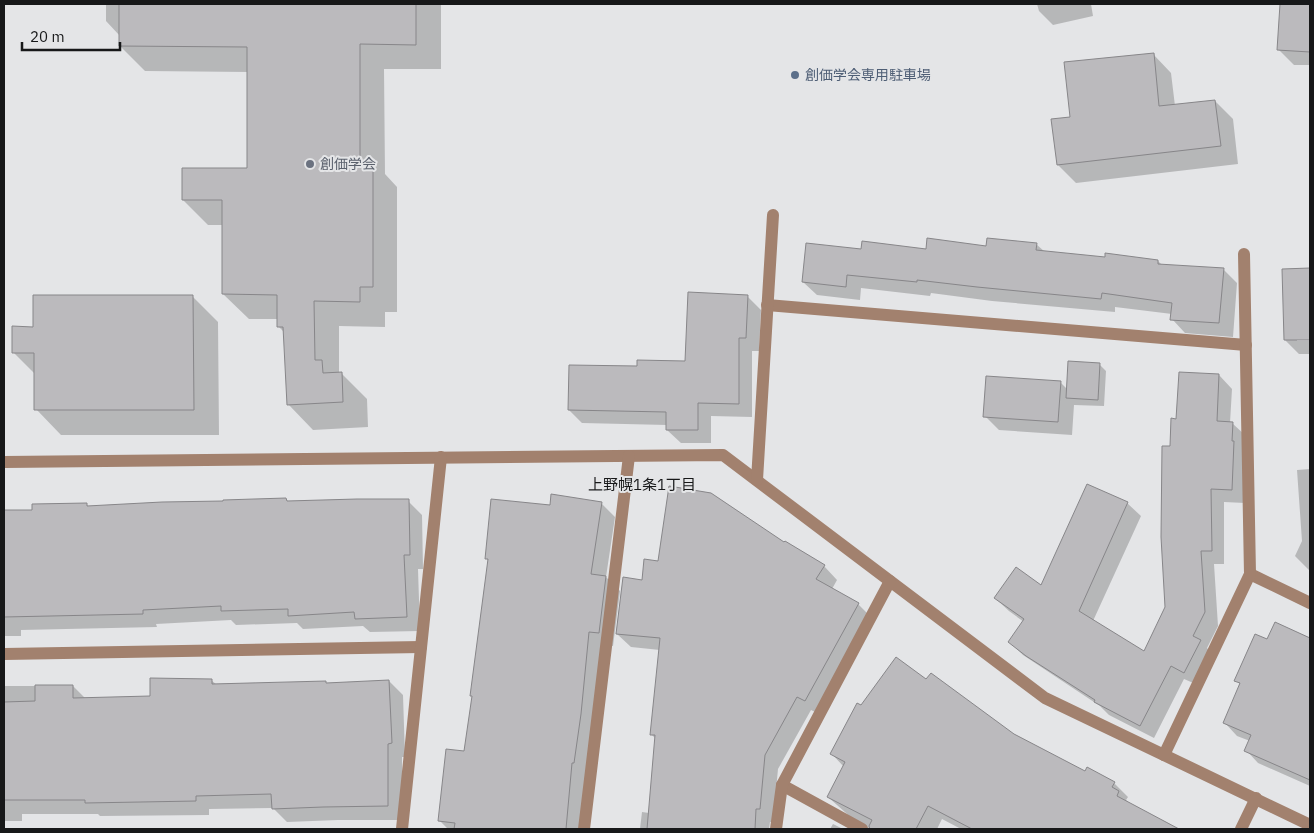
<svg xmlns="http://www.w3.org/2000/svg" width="1314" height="833" viewBox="0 0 1314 833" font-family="'IBM Plex Sans','Noto Sans JP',sans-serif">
  <rect width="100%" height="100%" fill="#e4e5e7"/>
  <g fill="#0003">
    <polygon points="106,4 441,4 441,69 384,69 385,174 397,187 397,312 385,312 385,327 339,326 339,373 341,373 367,399 368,427 313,430 288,404 284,332 278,326 278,319 249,319 223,294 223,225 208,225 183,200 248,170 248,72 145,71 120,46 120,36 106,21"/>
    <polygon points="1037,4 1091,4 1093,16 1053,25 1039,11"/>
    <polygon points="1281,4 1310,4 1310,65 1294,65 1279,50"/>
    <polygon points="1153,54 1171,73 1175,106 1215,101 1233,119 1238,164 1076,183 1058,165 1071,118"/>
    <polygon points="1036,244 1045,252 1106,259 1158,261 1162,265 1223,269 1237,283 1233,337 1185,333 1172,319 1172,314 1115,307 1115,312 992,301 931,293 930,296 861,288 860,300 817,295 803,282 862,250 927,250"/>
    <polygon points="1283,270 1310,270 1310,338 1297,339 1297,341 1310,341 1310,369 1309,354 1299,354 1285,340"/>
    <polygon points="192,296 218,322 219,435 61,435 36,409 36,375 13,352 35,328"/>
    <polygon points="747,296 761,310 759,351 752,351 752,417 711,416 711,443 681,443 667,430 667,425 582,423 569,410 638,367 686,363"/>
    <polygon points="1099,364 1106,371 1104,406 1074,405 1072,435 999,430 985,416 1060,382 1068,390"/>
    <polygon points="1219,375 1232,389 1230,423 1232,423 1246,436 1245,503 1224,502 1224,564 1214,564 1218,626 1207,648 1213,655 1198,685 1184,679 1154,738 1109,715 1100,706 1023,655 1010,642 1024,622 1009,611 995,598 1042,587 1127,503 1141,516 1093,621 1144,653 1166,607 1172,447 1178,420"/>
    <polygon points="1310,469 1310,571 1295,556 1302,541 1297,470"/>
    <polygon points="286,499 289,503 408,501 422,515 423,569 418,569 420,631 370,632 363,626 303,629 297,623 236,625 231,620 156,624 157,627 21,630 21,636 4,636 4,512 34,512 87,505 89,507"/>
    <polygon points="601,503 615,517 606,577 620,591 613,646 602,645 580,829 448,829 439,820 465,753 473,697 471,695 489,561 486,558 551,506"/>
    <polygon points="784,544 824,566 837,580 832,589 858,604 872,618 819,714 811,710 778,769 773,822 770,822 769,829 640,829 642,812 649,813 656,739 651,734 660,650 631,647 617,634 643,581 659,562"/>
    <polygon points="1275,623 1310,638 1310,786 1258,763 1246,750 1250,741 1237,736 1225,723 1241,685 1236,680 1268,641"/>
    <polygon points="211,680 217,685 326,684 389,681 403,695 405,757 402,757 402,820 338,820 287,822 273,808 209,809 209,815 100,816 98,814 22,814 22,821 4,821 4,686 73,686 86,699 151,697"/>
    <polygon points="927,681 1014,735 1085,773 1088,768 1114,783 1128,797 1126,800 1131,805 1176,829 961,829 942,819 937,829 870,829 855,821 828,797 844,767 831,753 861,707"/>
    <polygon points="833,824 843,829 830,829"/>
  </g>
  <g fill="#bbbabd" stroke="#878689">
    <polygon points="119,4 416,4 416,45 360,44 360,160 373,160 373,287 360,287 360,302 314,301 315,360 322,360 323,373 342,372 343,402 287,405 283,327 277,327 277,295 222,294 222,200 182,200 182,168 247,168 247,47 119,46"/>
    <polygon points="1280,4 1310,4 1310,52 1277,50"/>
    <polygon points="1154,53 1159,106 1215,100 1221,146 1057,165 1051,119 1070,117 1064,62"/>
    <polygon points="927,238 986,246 987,238 1037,243 1036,250 1105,257 1105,253 1158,260 1158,264 1224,268 1219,323 1170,320 1172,303 1102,293 1101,299 977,287 917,280 917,282 847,275 846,287 802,282 806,243 861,249 862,241 926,249"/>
    <polygon points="1310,268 1310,340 1284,340 1282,269"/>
    <polygon points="688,292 748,295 746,338 739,338 739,404 698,403 698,430 666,430 666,412 568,410 569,365 637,366 637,360 685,361"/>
    <polygon points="33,295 193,295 194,410 34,410 34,353 12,353 12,326 33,327"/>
    <polygon points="1068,361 1100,363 1098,400 1066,398"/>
    <polygon points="1179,372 1219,374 1217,421 1233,422 1232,441 1234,441 1232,490 1211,489 1212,551 1201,551 1205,612 1193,636 1201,640 1184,673 1171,666 1140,726 1094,702 1095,700 1026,656 1008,642 1024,619 994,598 1016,567 1041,585 1087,484 1128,502 1079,611 1144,651 1165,607 1161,537 1162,446 1170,446 1171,418 1176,419"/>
    <polygon points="986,376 1061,381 1058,422 983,417"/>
    <polygon points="669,486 711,493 784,542 785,541 825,565 816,579 859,603 805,701 797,697 765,755 760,809 756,809 755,829 647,829 655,735 650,735 660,638 616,634 623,577 642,580 644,559 658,561"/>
    <polygon points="551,494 602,502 591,574 606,576 599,633 589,632 581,714 574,763 572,763 566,829 454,829 455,823 438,821 446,749 464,751 472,696 470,696 488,559 485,559 491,499 550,505"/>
    <polygon points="286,498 287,501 357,499 409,499 410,555 404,555 407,617 355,619 354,612 288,616 288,609 221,611 221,606 143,610 143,614 4,617 4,510 32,510 32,504 87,503 87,506 162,502 223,501 223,500"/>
    <polygon points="1275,622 1310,638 1310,780 1244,751 1251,735 1223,723 1240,683 1234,681 1255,634 1267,639"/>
    <polygon points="896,657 926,679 931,673 1014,734 1085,771 1087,767 1115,782 1112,787 1119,791 1117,796 1179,829 972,829 928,806 916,829 870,829 869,826 872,820 827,797 845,762 830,754 857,703 861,705"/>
    <polygon points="150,678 212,679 212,684 326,681 326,683 389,680 392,743 388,744 388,806 323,807 272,809 271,794 196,796 196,801 85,803 85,800 4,800 4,702 35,701 35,685 73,685 73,698 150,696"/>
  </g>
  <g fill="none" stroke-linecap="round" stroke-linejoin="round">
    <g stroke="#a2816e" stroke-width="12">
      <polyline points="767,305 1246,345"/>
      <polyline points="4,462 723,455 1045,698 1310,825"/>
      <polyline points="757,480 773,215"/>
      <polyline points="1250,574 1310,603"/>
      <polyline points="4,654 421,647"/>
      <polyline points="1164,755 1250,574 1244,254"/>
      <polyline points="782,785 862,829"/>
      <polyline points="402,829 441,457"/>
      <polyline points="584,829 629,456"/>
      <polyline points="776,829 782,785 890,581"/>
      <polyline points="1241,829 1256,798"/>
    </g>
  </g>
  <circle fill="#5c6f8a" stroke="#e4e5e7" stroke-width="2" cx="795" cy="75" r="5"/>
  <circle fill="#6b7280" stroke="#e4e5e7" stroke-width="2" cx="310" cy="164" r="5"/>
  <g text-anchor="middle" stroke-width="4" stroke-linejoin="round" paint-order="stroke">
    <g font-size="14" fill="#4e5e75" stroke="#e4e5e7" text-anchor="start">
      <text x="805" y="80">創価学会専用駐車場</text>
    </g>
    <g font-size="14" fill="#5b616d" stroke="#e4e5e7" text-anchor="start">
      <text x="320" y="169">創価学会</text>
    </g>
    <g font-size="15" fill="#171819" stroke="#e4e5e7">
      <text x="642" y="490">上野幌1条1丁目</text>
    </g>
  </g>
  <rect width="1314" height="833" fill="none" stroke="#171819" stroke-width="10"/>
  <path d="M22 42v8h98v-8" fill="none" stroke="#171819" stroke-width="2.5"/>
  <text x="30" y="42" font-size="15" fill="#171819" stroke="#e4e5e7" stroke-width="4" paint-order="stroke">20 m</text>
</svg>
